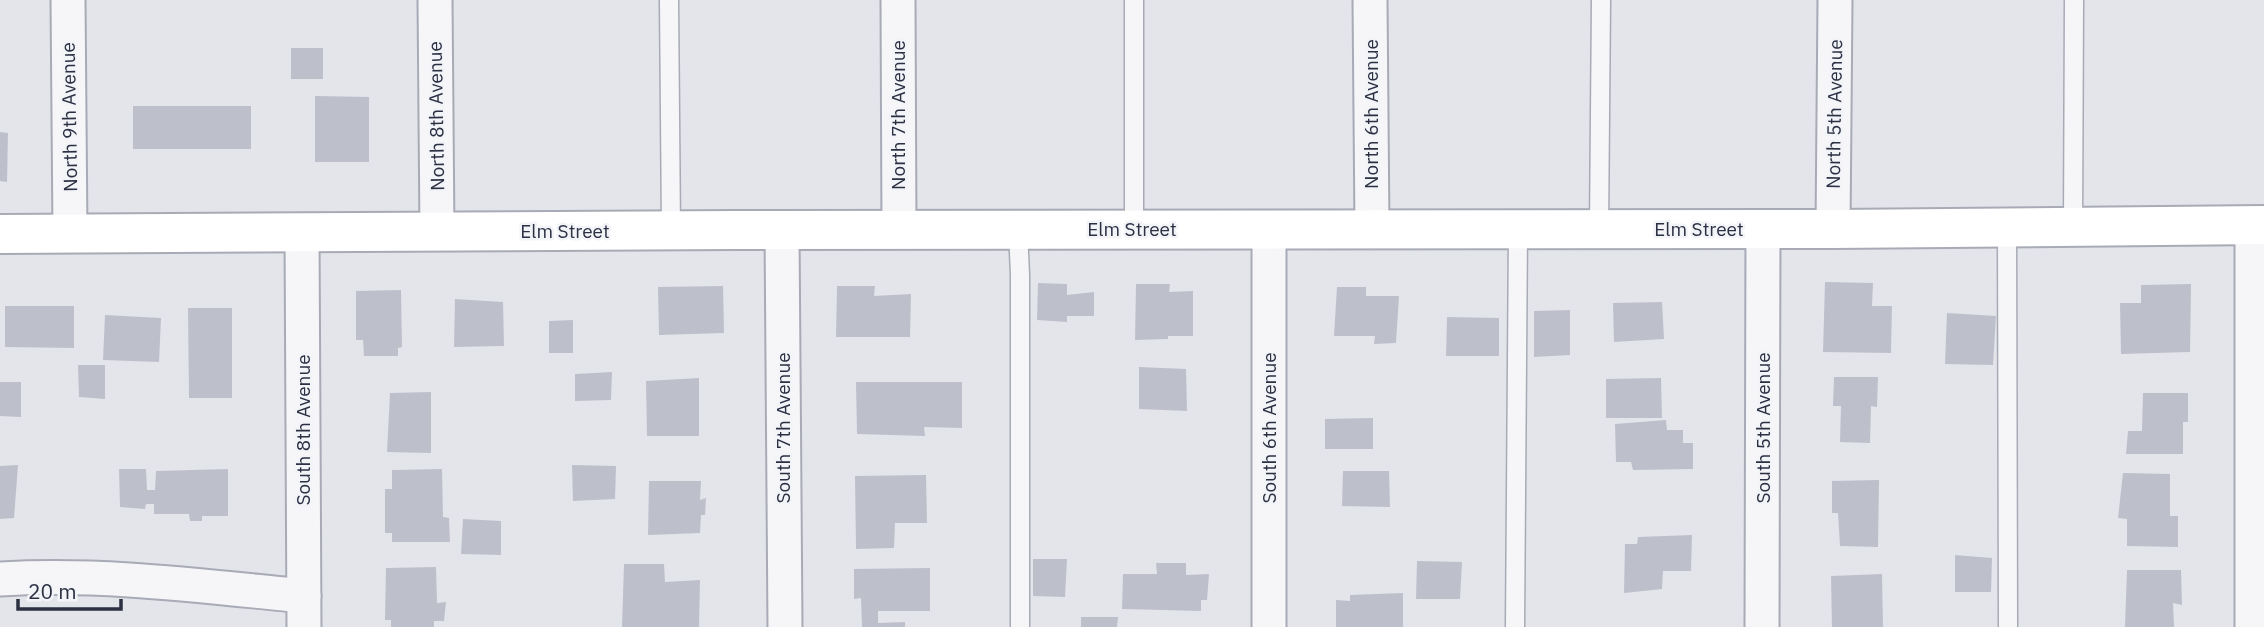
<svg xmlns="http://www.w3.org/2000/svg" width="2264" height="627" viewBox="0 0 2264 627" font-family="'IBM Plex Sans',sans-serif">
  <rect width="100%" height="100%" fill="#e3e5eb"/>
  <g fill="#bdc0cb">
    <rect x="291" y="48" width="32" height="31"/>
    <polygon points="315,96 369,97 369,162 315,162"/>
    <rect x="133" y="106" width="118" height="43"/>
    <polygon points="0,132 8,133 7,182 0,181"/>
    <polygon points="1825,282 1873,283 1872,306 1892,306 1891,353 1823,352"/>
    <polygon points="1038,283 1067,284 1067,295 1094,292 1094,316 1067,316 1067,322 1037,320"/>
    <polygon points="1136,284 1170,284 1169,292 1193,291 1193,336 1168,336 1168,339 1135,340"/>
    <polygon points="2191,284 2190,352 2121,354 2120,303 2141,303 2141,285"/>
    <polygon points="723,286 724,333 659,335 658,287"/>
    <polygon points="837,286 875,286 874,296 911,294 910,337 836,337"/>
    <polygon points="1337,287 1366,287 1366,296 1399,296 1396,343 1374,344 1375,336 1334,336"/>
    <polygon points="401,290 402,347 398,348 398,356 364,356 363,340 356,340 356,291"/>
    <polygon points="455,299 503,302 504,346 454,347"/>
    <polygon points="1662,302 1664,339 1614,342 1613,303"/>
    <polygon points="5,306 74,306 74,348 5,347"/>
    <polygon points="188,308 232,308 232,398 189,398"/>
    <polygon points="1570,310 1570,355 1534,357 1534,311"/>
    <polygon points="1947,313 1996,316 1993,365 1945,364"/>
    <polygon points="105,315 161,318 159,362 103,360"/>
    <polygon points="1447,317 1499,318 1499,356 1446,356"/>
    <polygon points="573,320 573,353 549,353 549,321"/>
    <polygon points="78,365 105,365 105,399 79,397"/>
    <polygon points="1139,367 1186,369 1187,411 1139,409"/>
    <polygon points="612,372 611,400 575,401 575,374"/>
    <polygon points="1834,377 1878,377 1877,407 1871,406 1870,443 1840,442 1841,406 1833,406"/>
    <polygon points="699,378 699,436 647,436 646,381"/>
    <polygon points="1661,378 1662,418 1606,418 1606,379"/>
    <polygon points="0,382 21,382 21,417 0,416"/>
    <polygon points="856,382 962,382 962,428 924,427 925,436 857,434"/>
    <polygon points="431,392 431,453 387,452 390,393"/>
    <polygon points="2143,393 2188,393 2188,422 2183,422 2183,454 2126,454 2128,431 2142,431"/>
    <polygon points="1373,418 1373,449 1325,449 1325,419"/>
    <polygon points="1666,420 1667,430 1683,430 1683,443 1693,443 1693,469 1633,470 1631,462 1616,462 1615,424"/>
    <polygon points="18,465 14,518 0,519 0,466"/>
    <polygon points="572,465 616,466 615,499 573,501"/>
    <polygon points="119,469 146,469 147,490 155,490 156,471 228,469 228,516 202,516 202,521 190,521 189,514 154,514 154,504 146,504 145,509 120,507"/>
    <polygon points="442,469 443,517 449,518 450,542 392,542 392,533 385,533 385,489 392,489 392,470"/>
    <polygon points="1343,471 1389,471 1390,507 1342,506"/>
    <polygon points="2123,473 2170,474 2170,516 2178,516 2178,547 2127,546 2127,519 2118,518"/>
    <polygon points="926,475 927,523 895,523 894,548 856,549 855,476"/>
    <polygon points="1879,480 1878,547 1840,546 1838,513 1832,513 1832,481"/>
    <polygon points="649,481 701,481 700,500 706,498 705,515 701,515 700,533 648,535"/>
    <polygon points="463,519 501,521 501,555 461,554"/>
    <polygon points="1692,535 1691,571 1663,571 1662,589 1624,593 1625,544 1637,544 1638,537"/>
    <polygon points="1955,555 1992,558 1991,592 1955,592"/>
    <polygon points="1033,559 1067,559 1065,597 1033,596"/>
    <polygon points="1417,561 1462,562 1460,599 1416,599"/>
    <polygon points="1156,563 1186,563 1186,575 1209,574 1207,600 1201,600 1201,611 1122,609 1123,574 1157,574"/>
    <polygon points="624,564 664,564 665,582 700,580 699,627 622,627"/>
    <polygon points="436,567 437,603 446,602 444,621 434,621 434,627 391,627 391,620 385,620 386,568"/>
    <polygon points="930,568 930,611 878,611 878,623 905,622 905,627 862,627 861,598 854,599 854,569"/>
    <polygon points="2127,570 2181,570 2182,605 2173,603 2174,627 2125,627"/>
    <polygon points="1882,574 1883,627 1832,627 1831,576"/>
    <polygon points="1403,593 1403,627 1336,627 1336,600 1350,601 1350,595"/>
    <polygon points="1081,617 1118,617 1117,627 1081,627"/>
  </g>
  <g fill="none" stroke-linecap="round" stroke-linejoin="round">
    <g stroke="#a8abb5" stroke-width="21">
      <g id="lane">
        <polyline points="669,0 671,230"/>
        <polyline points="1134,0 1134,229"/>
        <polyline points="2073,227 2074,0"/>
        <polyline points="2007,228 2008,627"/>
        <polyline points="1599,229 1601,0"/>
        <polyline points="1018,230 1020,275 1020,627"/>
        <polyline points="1515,627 1518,228"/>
      </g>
    </g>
    <g stroke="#a8abb5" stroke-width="37">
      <g id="street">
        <polyline points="68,0 70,233"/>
        <polyline points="435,0 437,232"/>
        <polyline points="898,0 899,230"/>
        <polyline points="1370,0 1372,229"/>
        <polyline points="2252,225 2252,627"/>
        <polyline points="1269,229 1269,627"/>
        <polyline points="1833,229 1835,0"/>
        <polyline points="782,230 785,627"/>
        <polyline points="302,232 304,627"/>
        <path d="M0,579C104,573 201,586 304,596"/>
        <polyline points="1762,627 1763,229"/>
      </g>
    </g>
    <g stroke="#a8abb5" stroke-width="42">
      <polyline id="secondary" points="0,234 735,230 1833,229 2264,225"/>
    </g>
    <use href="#lane" stroke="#f6f6f9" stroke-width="18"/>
    <use href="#street" stroke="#f6f6f9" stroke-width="33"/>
    <use href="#secondary" stroke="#fff" stroke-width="38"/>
  </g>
  <g text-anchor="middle" stroke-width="5" stroke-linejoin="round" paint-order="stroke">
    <g font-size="19" fill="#2b3043" stroke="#f3f4f8">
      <text transform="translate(1371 114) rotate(-90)" y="7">North 6th Avenue</text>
      <text transform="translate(1834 114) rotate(-89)" y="7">North 5th Avenue</text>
      <text transform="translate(898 115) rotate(-90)" y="7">North 7th Avenue</text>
      <text transform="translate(436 116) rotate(-91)" y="7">North 8th Avenue</text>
      <text transform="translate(69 117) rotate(-91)" y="7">North 9th Avenue</text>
      <text x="1132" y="236">Elm Street</text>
      <text x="1699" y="236">Elm Street</text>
      <text x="565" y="238">Elm Street</text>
      <text transform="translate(783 428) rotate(-90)" y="7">South 7th Avenue</text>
      <text transform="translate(1269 428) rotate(-90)" y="7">South 6th Avenue</text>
      <text transform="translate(1763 428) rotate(-90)" y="7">South 5th Avenue</text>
      <text transform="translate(303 430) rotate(-90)" y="7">South 8th Avenue</text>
    </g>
  </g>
  <path d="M18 599v10h103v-10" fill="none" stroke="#2b3043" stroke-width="3.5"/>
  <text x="28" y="599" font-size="21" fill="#2b3043" stroke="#f3f4f8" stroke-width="5" paint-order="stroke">20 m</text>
</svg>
